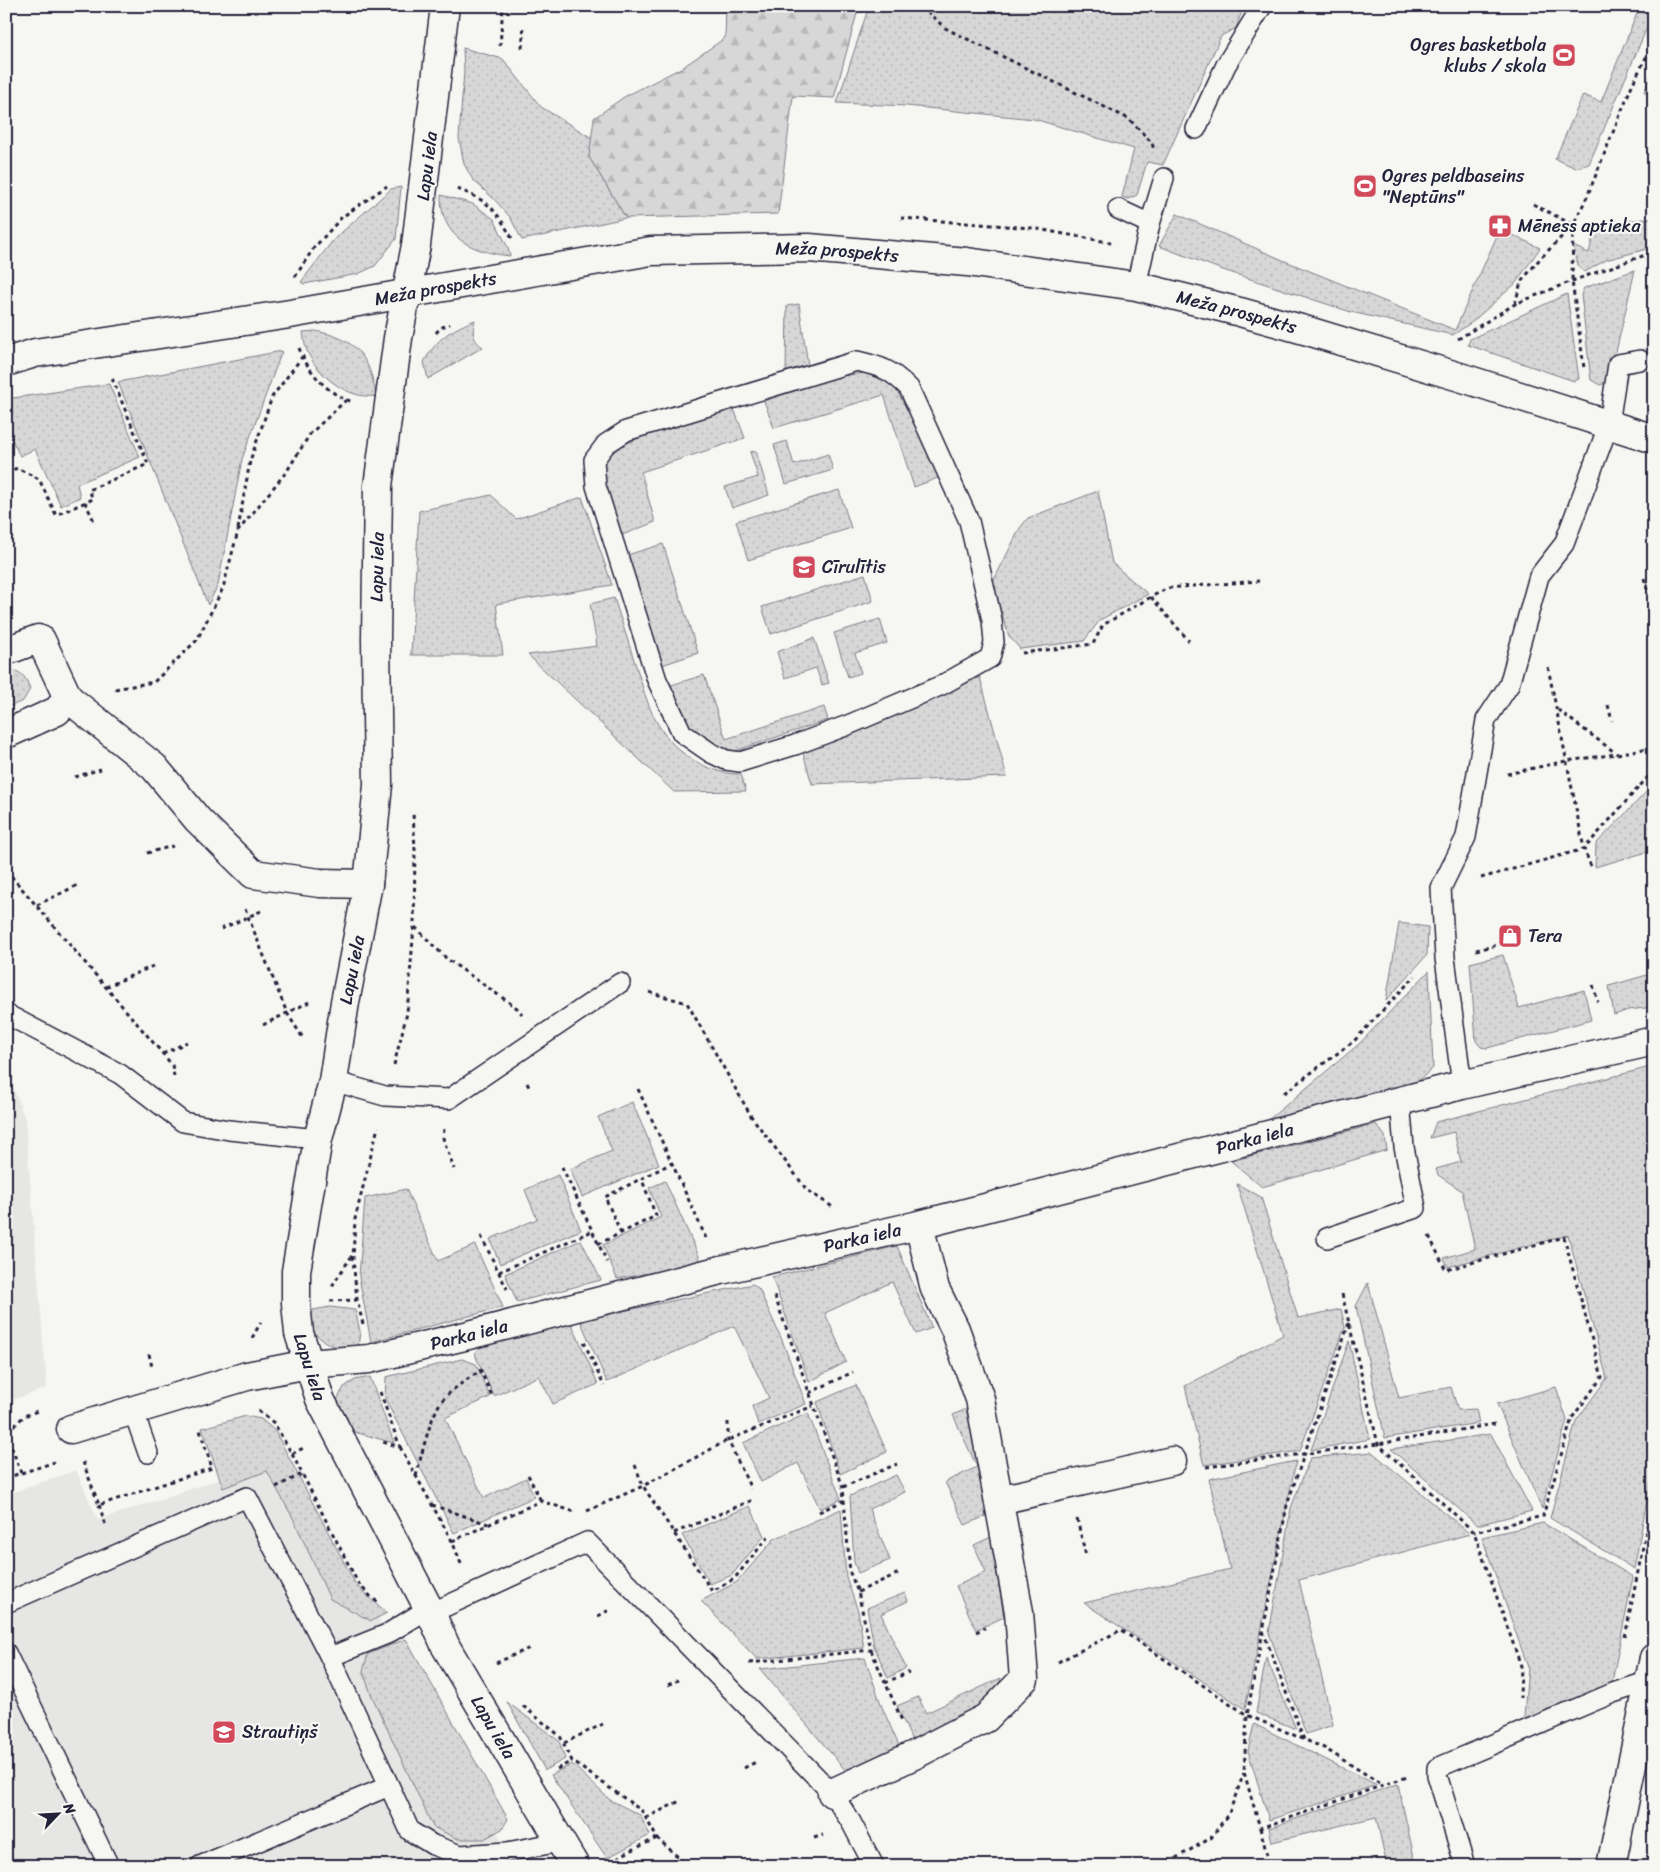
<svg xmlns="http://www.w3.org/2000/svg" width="1660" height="1872" viewBox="0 0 1660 1872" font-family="Sriracha,sans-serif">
  <defs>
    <pattern id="grass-dots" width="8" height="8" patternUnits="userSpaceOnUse" patternTransform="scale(1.25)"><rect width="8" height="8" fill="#d7d7d7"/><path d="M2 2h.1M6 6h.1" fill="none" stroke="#b8b8b9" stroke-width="1.8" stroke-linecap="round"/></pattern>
    <pattern id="forest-firs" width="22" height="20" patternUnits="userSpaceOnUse" patternTransform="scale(1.25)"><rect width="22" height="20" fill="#d7d7d7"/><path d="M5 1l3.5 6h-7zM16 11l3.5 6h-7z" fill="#b8b8b9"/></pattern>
  </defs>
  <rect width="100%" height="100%" fill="#f6f6f2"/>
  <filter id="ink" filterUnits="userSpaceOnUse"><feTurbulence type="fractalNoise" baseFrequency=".02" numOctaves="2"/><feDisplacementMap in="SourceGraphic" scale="10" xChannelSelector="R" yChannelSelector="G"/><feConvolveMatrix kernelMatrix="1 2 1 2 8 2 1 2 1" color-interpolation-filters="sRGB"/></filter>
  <g filter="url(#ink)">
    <g fill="#e6e6e4">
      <polygon points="6,1067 25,1119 47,1388 6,1402"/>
      <polygon points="247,1428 355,1601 377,1616 496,1830 514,1866 6,1866 6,1495 76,1470 98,1520 232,1475"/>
    </g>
    <g fill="url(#grass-dots)" stroke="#7c7c89">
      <polygon points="869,6 1230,6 1242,11 1236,28 1221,36 1163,165 1147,162 1137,195 1128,199 1122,197 1134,149 1034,119 907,106 837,103"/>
      <polygon points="1640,6 1654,6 1654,11 1589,164 1576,168 1555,159 1583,95 1601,102"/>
      <polygon points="463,48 503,59 541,107 592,138 589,157 626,218 522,240 510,217 494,199 473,180 464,164 459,138 464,71"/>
      <polygon points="1654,68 1654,93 1644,92"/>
      <polygon points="401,187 396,239 375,266 358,274 304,284 301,282 334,239 391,189"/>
      <path d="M441,195L473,204L494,219L508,248L510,256C472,252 440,238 441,195Z"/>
      <polygon points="1177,214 1285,261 1455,330 1500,229 1540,248 1515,284 1472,322 1453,335 1351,312 1220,269 1159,246"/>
      <polygon points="1654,218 1654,247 1606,260 1585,272 1579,268 1573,246 1589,253 1596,224"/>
      <polygon points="1635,270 1609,382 1600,385 1591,380 1581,295 1584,288"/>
      <polygon points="1567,294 1579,379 1574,381 1468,345 1470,339"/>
      <polygon points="799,304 808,365 786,372 787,306"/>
      <path d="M475,320C472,332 472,340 483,347L428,379L424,362C438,337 449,331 475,320Z"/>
      <path d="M315,331C356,338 370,357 376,396C348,400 315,374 306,348C304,343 304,337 303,332Z"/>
      <polygon points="282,351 242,459 218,585 208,605 118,382"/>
      <polygon points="865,373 885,381 896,389 943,476 914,487 884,395 774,428 764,401 840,376"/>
      <polygon points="109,384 140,457 77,484 80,497 61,506 35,449 20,456 6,428 6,399"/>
      <polygon points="734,409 745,438 641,472 655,522 620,536 603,481 602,464 613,449 644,436"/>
      <polygon points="787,441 794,465 828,454 833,470 786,484 774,445"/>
      <polygon points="756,451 769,495 732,508 725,487 758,477 750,452"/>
      <polygon points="839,490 851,528 748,560 736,521"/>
      <polygon points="1098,491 1112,563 1148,594 1100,620 1084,641 1020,649 1009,636 992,584 1020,528 1028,518"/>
      <polygon points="491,495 516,519 582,497 612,585 496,604 503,655 411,655 419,511"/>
      <polygon points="663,544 698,653 662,665 627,555"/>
      <polygon points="865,574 873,601 771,634 762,607"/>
      <path d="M614,598C622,623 630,647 638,672C644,692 650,714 663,732C679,756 713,775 741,774L746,791L674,792L528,655L597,646L590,604Z"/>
      <polygon points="880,619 887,643 855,653 861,673 848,677 834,633"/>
      <polygon points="814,638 829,683 822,685 816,668 785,678 777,652"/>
      <path d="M10,669C22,672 26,677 30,689L23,701L6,708V670Z"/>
      <polygon points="704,675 726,739 824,707 828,720 735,751 714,746 695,733 678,715 668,686"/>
      <polygon points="980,677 1007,777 812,784 803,753"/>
      <polygon points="1654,784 1654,850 1595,867 1596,844"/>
      <polygon points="1399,923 1428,927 1427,955 1386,1001"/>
      <polygon points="1503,955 1519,1008 1584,990 1591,1020 1487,1048 1481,1047 1476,1041 1470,963"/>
      <polygon points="1429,971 1433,1068 1416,1083 1267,1121 1359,1044"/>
      <polygon points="1654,973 1654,1007 1628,1010 1614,1015 1609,986"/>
      <polygon points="1654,1066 1654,1463 1634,1569 1550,1518 1576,1421 1607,1378 1568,1235 1448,1267 1444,1258 1475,1249 1462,1191 1438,1175 1436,1169 1461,1162 1454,1132 1430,1138 1436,1122"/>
      <polygon points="632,1102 659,1164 582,1197 570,1169 612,1151 598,1117"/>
      <polygon points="1376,1124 1385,1136 1387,1150 1262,1187 1231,1161"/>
      <polygon points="558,1175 581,1230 500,1264 490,1239 537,1219 525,1190"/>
      <polygon points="665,1181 702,1263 617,1279 603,1245 661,1217 649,1188"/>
      <polygon points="1237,1184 1261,1197 1298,1318 1341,1309 1345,1327 1300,1451 1204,1465 1185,1386 1283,1335"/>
      <polygon points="406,1189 438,1261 475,1245 503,1307 371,1342 359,1277 365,1198"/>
      <polygon points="581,1240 601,1280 517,1302 505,1274"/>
      <polygon points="897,1246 932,1328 916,1334 892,1282 825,1313 846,1362 809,1382 772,1277"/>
      <polygon points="1368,1283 1399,1398 1451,1387 1458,1410 1476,1409 1479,1423 1385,1438 1356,1306"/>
      <polygon points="753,1284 759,1289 782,1340 806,1404 758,1424 752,1406 769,1398 734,1326 607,1382 580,1320"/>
      <path d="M330,1307L355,1310L360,1331L358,1348C350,1347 341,1348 334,1346C318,1341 308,1326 302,1312Z"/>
      <polygon points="571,1322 598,1384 553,1404 539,1376 494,1396 476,1357 475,1345"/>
      <polygon points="1349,1341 1370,1439 1311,1450"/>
      <polygon points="462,1359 476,1364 490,1397 445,1418 484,1498 526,1478 534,1497 454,1533 385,1399 386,1377"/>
      <polygon points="370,1377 394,1443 340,1428 334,1414 338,1398 344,1387 355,1380"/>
      <polygon points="856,1385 887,1452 840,1474 817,1402"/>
      <polygon points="1556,1387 1567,1420 1542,1509 1497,1404"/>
      <polygon points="966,1409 980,1467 986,1516 965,1525 945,1482 977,1467 953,1415"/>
      <polygon points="808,1413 841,1499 820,1509 798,1463 761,1482 743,1443"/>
      <polygon points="246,1416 261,1419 275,1431 356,1585 387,1613 371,1621 330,1599 294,1520 267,1471 223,1488 202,1428"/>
      <polygon points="1491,1434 1532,1511 1477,1525 1391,1449"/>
      <polygon points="1372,1452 1470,1534 1299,1580 1333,1725 1306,1734 1269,1633 1291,1508 1310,1458"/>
      <polygon points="1296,1461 1245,1709 1084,1603 1230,1569 1209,1479"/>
      <polygon points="896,1475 905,1492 869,1509 890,1560 858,1573 854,1562 850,1496"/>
      <polygon points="750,1506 764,1536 732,1575 710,1584 682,1535"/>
      <polygon points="841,1509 846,1577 858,1611 864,1648 757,1659 701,1601 737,1582 774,1539"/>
      <polygon points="1543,1523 1633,1577 1610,1692 1523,1729 1528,1667 1482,1537"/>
      <polygon points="991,1537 1004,1617 976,1630 956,1586 986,1572 974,1545"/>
      <polygon points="905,1593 908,1601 881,1614 906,1668 888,1678 874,1646 867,1608"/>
      <polygon points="406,1639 508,1819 502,1829 484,1839 458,1839 433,1827 371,1694 363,1671 368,1654"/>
      <polygon points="1266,1657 1296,1729 1256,1713"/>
      <polygon points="865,1658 882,1707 900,1748 846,1771 760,1669"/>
      <polygon points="1001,1678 990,1707 913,1743 897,1706 918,1697 926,1713"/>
      <polygon points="507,1702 559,1741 565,1759 545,1770"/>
      <polygon points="1254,1724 1377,1785 1269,1820 1248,1751"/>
      <polygon points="572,1764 610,1800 640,1815 650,1835 607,1858 551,1775"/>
      <polygon points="1398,1784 1416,1866 1387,1866 1376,1817 1272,1842 1269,1828"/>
    </g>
    <polygon fill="url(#forest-firs)" stroke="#7c7c89" points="726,6 859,6 834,98 793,96 778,214 626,218 589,157 594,118 624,97 683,67 725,38"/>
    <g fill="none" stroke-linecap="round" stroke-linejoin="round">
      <g stroke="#22223b" stroke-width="22">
        <g id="lane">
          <polyline points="1196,129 1226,65 1262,6"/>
          <polyline points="1118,209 1150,224"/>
          <polyline points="1136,286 1150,224 1164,178"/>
          <path d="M857,361C883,367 891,370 909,388L969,521L992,620L994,642L990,658L942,685L848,725L795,745L740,762L726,760L711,753L682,733L657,680L596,486L594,460L606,444L626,431Z"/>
          <polyline points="6,1014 120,1074 183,1122 229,1130 318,1139"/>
          <polyline points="333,1081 385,1096 449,1099 620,983"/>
          <polyline points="1462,1085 1445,958 1441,888 1466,837 1486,720 1509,685 1539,576 1564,544 1609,424 1618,364 1640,360"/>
          <polyline points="1327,1238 1416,1208 1404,1147 1400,1102"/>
          <polyline points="133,1410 148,1453"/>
          <polyline points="6,1603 247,1497 330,1657"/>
          <polyline points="428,1609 387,1634 330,1657 410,1831 433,1845 460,1855 507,1852 560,1842"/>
          <polyline points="431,1613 587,1542 832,1793 851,1822 874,1866"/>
          <polyline points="6,1653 109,1866"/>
          <polyline points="200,1866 389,1786"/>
          <polyline points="1465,1866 1437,1775 1437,1768 1613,1693 1649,1681"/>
        </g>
      </g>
      <g stroke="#22223b" stroke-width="31">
        <g id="street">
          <path id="s1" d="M445,6L416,245L398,338L378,486L376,640L378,785L368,884L345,1002L333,1081L318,1139L296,1271V1303L299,1333L320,1399L431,1613L446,1647L575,1866"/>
          <path id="s2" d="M6,362L35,353L290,314L651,251L809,248L967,262L1136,286L1240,312L1308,331L1463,378L1654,439"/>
          <polyline points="6,651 38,639 41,640 68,698 154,767 198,820 253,874 320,883 368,884"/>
          <polyline points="6,734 57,711 68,698"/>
          <path id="s3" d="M71,1429L247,1376L308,1364L369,1359L465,1336L721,1270L919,1225L1462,1085L1654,1041"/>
          <polyline points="999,1500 1172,1461"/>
          <polyline points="832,1793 916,1754 986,1718 1024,1679 1019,1612 980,1399 955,1329 935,1289 919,1225"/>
        </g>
      </g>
      <g stroke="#22223b" stroke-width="31">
        <polyline id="secondary" points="1611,1866 1654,1658"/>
      </g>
      <g stroke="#22223b" stroke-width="3" stroke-dasharray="4 4" stroke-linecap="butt">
        <polyline points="921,6 945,28 1129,119 1152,143 1154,150"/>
        <polyline points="500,46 503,6"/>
        <polyline points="522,48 524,25"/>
        <path d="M457,189C490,201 496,210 513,240"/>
        <polyline points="1533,204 1573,225 1572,281 1584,368"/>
        <polyline points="901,218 1032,228 1108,242 1114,245"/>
        <polyline points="295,277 313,249 342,217 387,186"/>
        <polyline points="1515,304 1521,282 1538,261 1573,225 1587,197 1632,85 1654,42"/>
        <polyline points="436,333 440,328 450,324"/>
        <polyline points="1458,339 1515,304 1572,281 1654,252"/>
        <path d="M299,348C308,372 329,396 354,402"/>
        <polyline points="1649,388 1654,396"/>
        <polyline points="6,473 17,468 39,479 56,515 93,499 89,490 148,464 111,376"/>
        <polyline points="85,502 95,523"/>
        <polyline points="238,529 250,461 272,397 302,357"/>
        <polyline points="1644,578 1649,595"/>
        <polyline points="1151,597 1189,641"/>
        <polyline points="1022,653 1093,644 1103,625 1151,597 1168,588 1259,581"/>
        <polyline points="1548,667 1584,849 1592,869"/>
        <polyline points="115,689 154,682 197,640 223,588 238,531 287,471 310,434 346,400"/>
        <polyline points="1608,705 1612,721"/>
        <polyline points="1558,710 1617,754"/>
        <polyline points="1507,774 1566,761 1617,754 1654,747"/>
        <polyline points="75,777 101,769"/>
        <polyline points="147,853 173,846"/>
        <polyline points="6,870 163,1054 172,1065 174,1076"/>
        <polyline points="1481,878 1584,849 1654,770"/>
        <polyline points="37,905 78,885"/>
        <polyline points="245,909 287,1013 303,1038"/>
        <polyline points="415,927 447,959 517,1008 522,1014"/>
        <polyline points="221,929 261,911"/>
        <polyline points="1476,950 1502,944"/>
        <polyline points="1593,985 1598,1002"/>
        <polyline points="106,987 153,966"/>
        <polyline points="649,992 687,1003 751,1116 807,1190 834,1208"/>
        <polyline points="263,1025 309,1002"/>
        <polyline points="163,1054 187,1042"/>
        <polyline points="394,1065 407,1013 414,926 415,849 413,813"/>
        <polyline points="527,1083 530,1089"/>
        <polyline points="638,1089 706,1238"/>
        <polyline points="1284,1093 1354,1041 1415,976"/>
        <polyline points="444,1129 443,1138 454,1169"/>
        <polyline points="562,1167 607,1262"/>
        <polyline points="621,1233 605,1197 672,1163"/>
        <polyline points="481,1236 507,1289"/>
        <polyline points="1429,1236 1446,1270 1564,1237 1602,1377 1572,1418 1543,1516 1474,1532"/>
        <polyline points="598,1244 656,1216 642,1180"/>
        <polyline points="499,1272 592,1231"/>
        <polyline points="332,1286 353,1254"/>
        <polyline points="1342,1294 1378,1444 1474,1532 1521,1666 1520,1698"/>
        <polyline points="357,1300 353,1259 355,1219 378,1127"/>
        <polyline points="330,1301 357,1300 363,1324"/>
        <polyline points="1349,1323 1287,1505 1247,1715 1244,1772 1260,1828 1407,1777"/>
        <polyline points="252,1338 261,1322"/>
        <polyline points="584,1342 604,1386"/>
        <polyline points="149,1354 152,1367"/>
        <polyline points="480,1369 493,1398"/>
        <polyline points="380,1392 400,1447 383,1442"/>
        <polyline points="809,1393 853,1372"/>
        <polyline points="258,1411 274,1423 292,1454 305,1447"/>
        <polyline points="728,1422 728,1440 751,1489"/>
        <polyline points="6,1428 14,1426 24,1416 40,1410"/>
        <polyline points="6,1432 21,1473"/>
        <polyline points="400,1447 452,1541 462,1566"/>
        <polyline points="292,1454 358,1583 373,1599 380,1603"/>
        <polyline points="83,1462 99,1505 212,1468 199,1427"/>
        <polyline points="635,1465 643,1486 712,1591 734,1579 769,1536"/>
        <polyline points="1206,1467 1378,1444 1495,1424"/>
        <polyline points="528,1475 541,1501"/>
        <path d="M416,1476C422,1454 428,1425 439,1405C446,1393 468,1378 481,1371"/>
        <polyline points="6,1478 55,1462"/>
        <polyline points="276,1487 302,1474"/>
        <polyline points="843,1487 897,1464"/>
        <polyline points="99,1505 106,1526"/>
        <polyline points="432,1505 488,1524"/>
        <polyline points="587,1511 643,1486 728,1440 813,1406"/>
        <polyline points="819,1512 845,1500"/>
        <polyline points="1077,1519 1086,1556"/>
        <polyline points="674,1533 753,1500"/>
        <polyline points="452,1541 541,1501 575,1512"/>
        <polyline points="858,1592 901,1572"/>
        <polyline points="598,1616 611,1609"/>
        <polyline points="1263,1631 1304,1740"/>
        <polyline points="976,1632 985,1628"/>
        <polyline points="1625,1637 1654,1491"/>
        <polyline points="871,1650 903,1723"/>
        <polyline points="1058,1662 1121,1630 1247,1715 1324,1748 1383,1785"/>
        <polyline points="496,1663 532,1647"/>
        <polyline points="749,1663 871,1650 858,1592 850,1573 843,1487 774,1294"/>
        <polyline points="885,1683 909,1672"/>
        <polyline points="668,1685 678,1680"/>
        <polyline points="523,1706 560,1736 572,1761 642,1811 657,1838 688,1866"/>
        <polyline points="564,1743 603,1724"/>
        <polyline points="744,1768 758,1761"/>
        <polyline points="557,1769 572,1761"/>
        <polyline points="646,1818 680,1801"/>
        <polyline points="1260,1828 1267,1855"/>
        <polyline points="814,1838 823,1835"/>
        <polyline points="610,1861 657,1838"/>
        <polyline points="1173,1866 1176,1858 1211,1838 1229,1813 1244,1773"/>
      </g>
      <use href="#lane" stroke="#f6f6f2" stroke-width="19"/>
      <use href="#street" stroke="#f6f6f2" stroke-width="28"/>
      <use href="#secondary" stroke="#f6f6f2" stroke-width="28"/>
    </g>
  </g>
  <defs>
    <g id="stadium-square" transform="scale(1.25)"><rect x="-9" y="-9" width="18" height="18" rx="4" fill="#d1495b" stroke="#f6f6f2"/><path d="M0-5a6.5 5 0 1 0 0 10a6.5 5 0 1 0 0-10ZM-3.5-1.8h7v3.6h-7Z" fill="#fff"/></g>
    <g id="pharmacy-square" transform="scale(1.25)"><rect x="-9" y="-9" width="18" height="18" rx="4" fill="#d1495b" stroke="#f6f6f2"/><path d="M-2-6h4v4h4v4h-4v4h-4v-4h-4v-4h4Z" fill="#fff"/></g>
    <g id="school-square" transform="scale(1.25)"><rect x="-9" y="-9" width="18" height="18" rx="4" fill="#d1495b" stroke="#f6f6f2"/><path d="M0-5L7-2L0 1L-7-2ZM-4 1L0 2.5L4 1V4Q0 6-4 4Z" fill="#fff"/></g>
    <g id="shop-square" transform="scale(1.25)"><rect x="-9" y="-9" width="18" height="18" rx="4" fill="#d1495b" stroke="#f6f6f2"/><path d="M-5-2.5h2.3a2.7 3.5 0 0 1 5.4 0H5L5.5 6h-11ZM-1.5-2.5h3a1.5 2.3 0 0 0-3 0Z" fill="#fff"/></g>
  </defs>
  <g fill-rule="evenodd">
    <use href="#stadium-square" x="1564" y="55"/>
    <use href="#stadium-square" x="1365" y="186"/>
    <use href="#pharmacy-square" x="1500" y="226"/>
    <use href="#school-square" x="804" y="567"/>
    <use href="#shop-square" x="1510" y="936"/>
    <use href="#school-square" x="224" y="1732"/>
  </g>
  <g text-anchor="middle" stroke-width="4.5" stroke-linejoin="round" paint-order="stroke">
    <g font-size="18" fill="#22223b" stroke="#f6f6f2" text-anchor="start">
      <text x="1546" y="51" text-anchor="end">Ogres basketbola<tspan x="1546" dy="21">klubs / skola</tspan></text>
      <text x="1382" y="182">Ogres peldbaseins<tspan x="1382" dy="21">"Neptūns"</tspan></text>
      <text x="1518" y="232">Mēness aptieka</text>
      <text x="822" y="573">Cīrulītis</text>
      <text x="1528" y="942">Tera</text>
      <text x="242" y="1738">Strautiņš</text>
    </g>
    <g font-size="18" fill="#22223b" stroke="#f6f6f2">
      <text transform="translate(427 166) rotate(-83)" y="6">Lapu iela</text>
      <text dy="6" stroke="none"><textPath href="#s2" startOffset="841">Meža prospekts</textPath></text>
      <text dy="6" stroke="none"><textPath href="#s2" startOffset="436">Meža prospekts</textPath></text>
      <text dy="6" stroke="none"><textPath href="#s2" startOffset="1246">Meža prospekts</textPath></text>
      <text transform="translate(377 567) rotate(-89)" y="6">Lapu iela</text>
      <text transform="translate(352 970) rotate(-79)" y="6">Lapu iela</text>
      <text dy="6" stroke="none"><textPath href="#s3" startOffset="1220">Parka iela</textPath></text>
      <text dy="6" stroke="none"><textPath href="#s3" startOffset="815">Parka iela</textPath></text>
      <text dy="6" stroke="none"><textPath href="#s3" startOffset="410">Parka iela</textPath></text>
      <text dy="6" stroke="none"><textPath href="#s1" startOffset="1375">Lapu iela</textPath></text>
      <text dy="6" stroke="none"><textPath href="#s1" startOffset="1780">Lapu iela</textPath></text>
    </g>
  </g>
  <rect width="1660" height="1872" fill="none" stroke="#f6f6f2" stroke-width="25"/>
  <rect x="12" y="12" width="1635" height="1847" fill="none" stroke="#22223b" stroke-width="2" filter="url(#ink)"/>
  <g transform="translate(58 1814) rotate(65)" stroke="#f6f6f2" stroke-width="4" paint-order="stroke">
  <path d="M0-4L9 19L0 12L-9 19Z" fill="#22223b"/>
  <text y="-8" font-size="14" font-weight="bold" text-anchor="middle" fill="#22223b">N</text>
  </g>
</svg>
